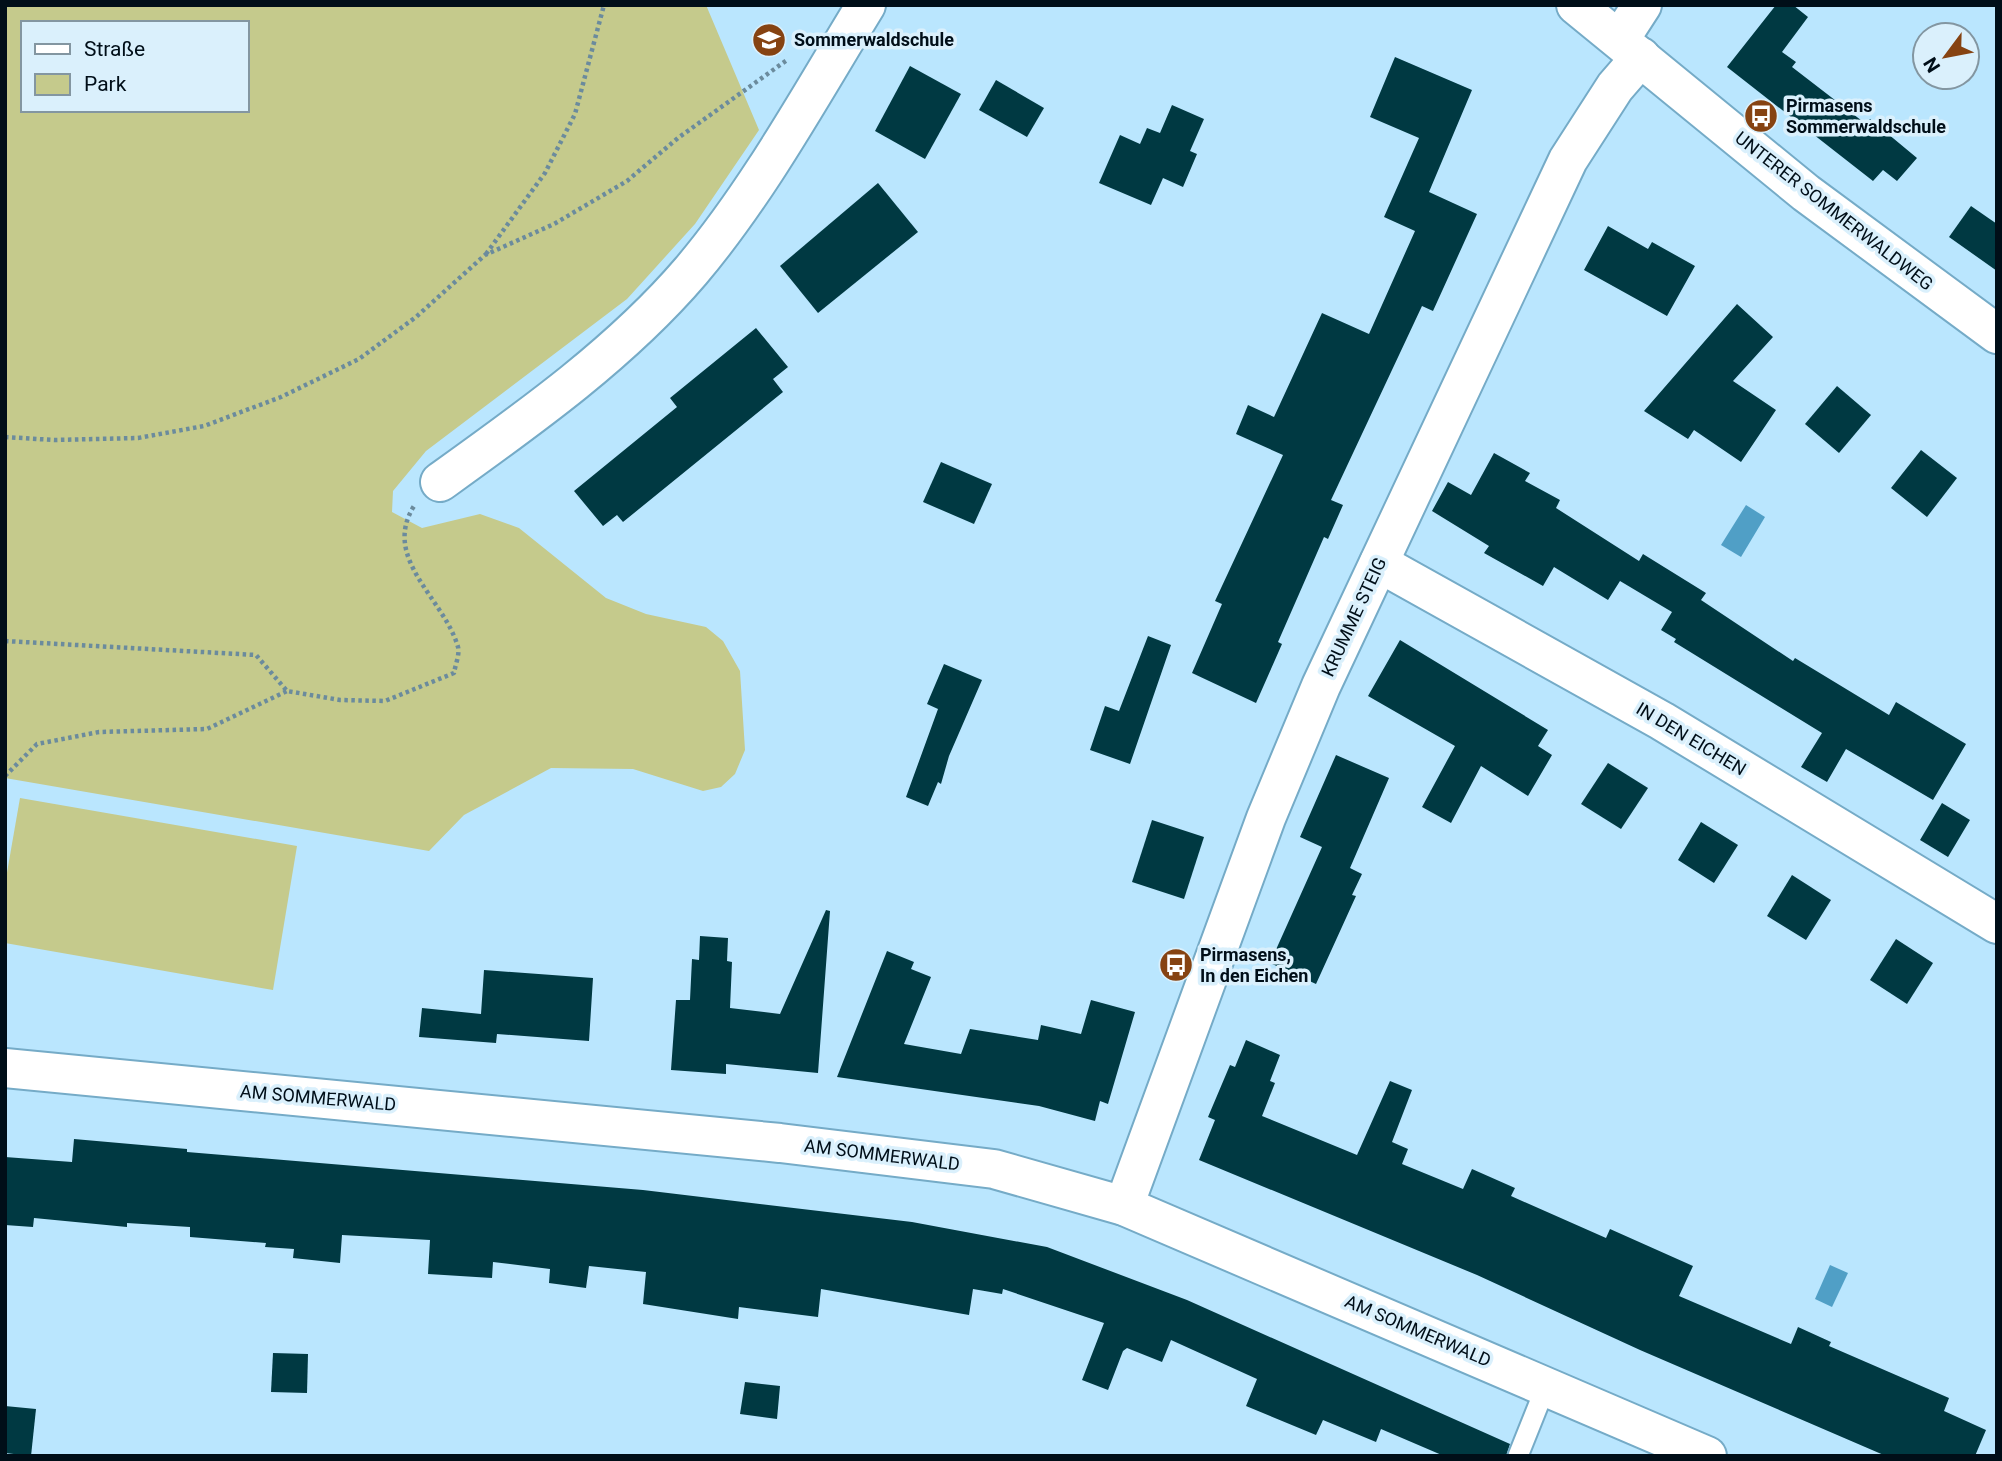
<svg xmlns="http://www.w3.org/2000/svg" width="2002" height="1461" viewBox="0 0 2002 1461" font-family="Roboto,sans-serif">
  <rect width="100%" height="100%" fill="#bae6fe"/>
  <g fill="#c5ca8c" fill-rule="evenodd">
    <path d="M5,5H706L759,130L695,224L627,299L426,451L393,491L392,512L422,528L480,514L519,528L606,598L646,614L706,627L723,641L740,671L745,750L735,774L721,787L703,791L633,769L551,768L464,815L429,851L5,778ZM23,23H247V110H23Z"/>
    <polygon points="20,798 297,846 273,990 5,943 5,884"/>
  </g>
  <g fill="#509fc6">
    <polygon points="1746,505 1765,517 1741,557 1721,545"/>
    <polygon points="1830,1265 1848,1273 1832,1307 1815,1299"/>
  </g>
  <g fill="#003942">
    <polygon points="1776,5 1793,5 1808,17 1782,52 1796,62 1792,67 1866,124 1870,119 1917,158 1897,181 1883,170 1873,181 1727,67"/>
    <polygon points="1395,57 1472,90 1429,192 1477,214 1433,311 1422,306 1331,500 1343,505 1328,539 1324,537 1278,642 1282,644 1256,703 1192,673 1222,604 1215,601 1283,455 1236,434 1248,405 1274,417 1322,313 1369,334 1415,231 1384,217 1419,138 1370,117"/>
    <polygon points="910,66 961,94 925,159 875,131"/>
    <polygon points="996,80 1044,108 1027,137 979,110"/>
    <polygon points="1172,105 1204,119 1190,151 1197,154 1183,187 1163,178 1151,205 1099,183 1120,135 1140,144 1147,128 1160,133"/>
    <polygon points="878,183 918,232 818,313 780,266"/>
    <polygon points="1971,206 1997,224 1997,271 1949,237"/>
    <polygon points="1608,226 1648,249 1652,242 1695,266 1667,316 1584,270"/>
    <polygon points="1737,304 1773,337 1733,381 1776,410 1741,462 1694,430 1688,439 1644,411"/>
    <polygon points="756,328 788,367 773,379 783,392 623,522 617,515 603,526 574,491 677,407 670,398"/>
    <polygon points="1837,386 1871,415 1839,453 1805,424"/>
    <polygon points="1921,450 1957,478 1927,517 1891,488"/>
    <polygon points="1494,453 1530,473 1525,481 1560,500 1556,508 1639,561 1643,554 1706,593 1701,600 1793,661 1795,658 1889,715 1896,702 1966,744 1933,800 1846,749 1827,782 1801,767 1822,733 1674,642 1676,639 1661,630 1672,612 1620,581 1608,600 1554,567 1543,586 1484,553 1489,546 1432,511 1448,482 1471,495"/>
    <polygon points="941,462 992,484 974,524 923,502"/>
    <polygon points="1148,636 1171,645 1130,764 1090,750 1105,706 1119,711"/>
    <polygon points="1400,640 1548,730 1538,746 1552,755 1528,796 1481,766 1451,823 1422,807 1455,746 1368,696"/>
    <polygon points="944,664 982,680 949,756 941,784 938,782 928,806 906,797 938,709 927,704"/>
    <polygon points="1336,755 1389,778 1350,868 1362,874 1352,895 1356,896 1316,984 1270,963 1322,847 1300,837"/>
    <polygon points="1608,763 1648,788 1621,829 1581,804"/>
    <polygon points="1942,803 1970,820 1948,857 1920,840"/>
    <polygon points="1152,820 1204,837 1184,899 1132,882"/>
    <polygon points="1701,822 1738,845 1714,883 1678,860"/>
    <polygon points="1792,875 1831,900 1806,940 1767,916"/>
    <polygon points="826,910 830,911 818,1073 726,1064 726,1074 671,1070 676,1000 690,1000 692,959 699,960 700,936 728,938 727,961 732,962 730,1008 780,1014"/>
    <polygon points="1896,939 1933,963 1907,1004 1870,980"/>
    <polygon points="887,951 914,962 911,969 931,977 904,1044 961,1054 970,1029 1038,1040 1041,1025 1081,1034 1091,1000 1135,1012 1108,1104 1100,1101 1095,1121 1039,1106 837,1077"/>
    <polygon points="484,970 593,978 589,1041 497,1034 496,1043 419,1037 422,1008 481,1014"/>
    <polygon points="1246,1040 1280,1055 1270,1081 1275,1083 1262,1116 1357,1155 1390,1081 1412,1090 1392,1142 1408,1149 1402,1164 1463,1189 1472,1169 1515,1188 1511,1196 1606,1238 1610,1229 1693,1266 1679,1296 1791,1344 1798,1327 1831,1342 1829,1346 1949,1398 1944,1411 1986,1430 1975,1456 1886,1456 1640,1350 1477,1275 1199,1160 1215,1120 1208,1117 1230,1065 1235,1067"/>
    <polygon points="74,1139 187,1149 187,1152 643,1190 912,1222 1047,1247 1187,1300 1510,1444 1506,1456 1444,1456 1381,1429 1376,1442 1323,1420 1316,1435 1246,1406 1257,1379 1171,1340 1162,1362 1127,1348 1123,1351 1108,1390 1082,1380 1104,1323 1003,1289 1002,1294 973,1289 969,1315 821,1289 818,1317 739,1307 738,1319 643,1304 646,1272 589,1266 586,1288 549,1283 550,1269 493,1262 492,1278 428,1274 430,1240 342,1235 340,1263 293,1258 294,1249 265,1247 266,1243 190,1237 190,1227 127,1223 127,1227 34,1218 33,1227 5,1225 5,1157 72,1162"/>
    <polygon points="273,1353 308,1354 307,1393 271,1392"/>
    <polygon points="745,1382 780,1386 777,1419 740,1414"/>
    <polygon points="5,1406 36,1409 31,1456 5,1453"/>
  </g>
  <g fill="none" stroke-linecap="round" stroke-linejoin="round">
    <g stroke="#75abc7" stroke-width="23">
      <polyline id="service" points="1518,1456 1546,1386"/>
    </g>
    <g stroke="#75abc7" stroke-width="42">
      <g id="minor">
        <polyline points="1576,5 1806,193 1997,334"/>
        <polyline points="1620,39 1642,5"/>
        <path d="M440,482C528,419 621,353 691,271C758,192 812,93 866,5"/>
        <polyline points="1379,563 1662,721 1997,924"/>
        <polyline points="5,1068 780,1143 994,1169 1124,1206 1707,1456"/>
        <polyline points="1124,1206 1266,818 1321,686 1568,160 1615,87 1641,57"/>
      </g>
    </g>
    <g stroke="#6b8b9d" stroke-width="4.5" stroke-dasharray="3.5 3.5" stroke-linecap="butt">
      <polyline points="486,254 545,173 575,114 604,5"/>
      <polyline points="5,437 54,440 138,438 204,426 281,397 359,359 416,317 485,255 554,224 627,181 678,138 787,60"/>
      <path d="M5,641L256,655L287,691L340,700L385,701L454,673C455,666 460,654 458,647C444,598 381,559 414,506"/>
      <polyline points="5,776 37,744 99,732 207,729 287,691"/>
    </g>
    <use href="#service" stroke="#fff" stroke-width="19"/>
    <use href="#minor" stroke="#fff" stroke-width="38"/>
  </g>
  <defs>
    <g id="school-disc" transform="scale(1.75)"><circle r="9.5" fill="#864312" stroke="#daf0fc"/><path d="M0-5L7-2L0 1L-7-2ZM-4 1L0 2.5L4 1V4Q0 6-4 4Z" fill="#fff"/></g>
    <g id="bus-disc" transform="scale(1.75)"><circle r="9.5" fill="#864312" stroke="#daf0fc"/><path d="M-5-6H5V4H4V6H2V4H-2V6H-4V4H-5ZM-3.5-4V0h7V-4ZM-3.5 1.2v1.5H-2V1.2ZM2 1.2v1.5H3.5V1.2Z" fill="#fff"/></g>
  </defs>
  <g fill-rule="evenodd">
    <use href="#school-disc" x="769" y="40"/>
    <use href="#bus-disc" x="1761" y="116"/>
    <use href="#bus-disc" x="1176" y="965"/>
  </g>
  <g text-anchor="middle" stroke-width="7" stroke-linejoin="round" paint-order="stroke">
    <g font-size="18" font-weight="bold" fill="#000e18" stroke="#daf0fc" text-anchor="start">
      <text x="794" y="46">Sommerwaldschule</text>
      <text x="1786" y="112">Pirmasens<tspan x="1786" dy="21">Sommerwaldschule</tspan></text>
      <text x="1200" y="961">Pirmasens,<tspan x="1200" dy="21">In den Eichen</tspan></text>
    </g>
    <g font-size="18" fill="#000e18" stroke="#daf0fc">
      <text transform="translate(1834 211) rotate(38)" y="6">UNTERER SOMMERWALDWEG</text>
      <text transform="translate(1354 617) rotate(-65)" y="6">KRUMME STEIG</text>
      <text transform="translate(1691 739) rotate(31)" y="6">IN DEN EICHEN</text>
      <text transform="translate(318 1098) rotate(5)" y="6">AM SOMMERWALD</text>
      <text transform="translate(882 1155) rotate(7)" y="6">AM SOMMERWALD</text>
      <text transform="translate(1418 1331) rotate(23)" y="6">AM SOMMERWALD</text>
    </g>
  </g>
  <rect width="2002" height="1461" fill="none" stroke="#000e18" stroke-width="14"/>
  <rect x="21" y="21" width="228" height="91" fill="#daf0fc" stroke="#8396a1" stroke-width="2"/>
  <rect x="35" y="44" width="35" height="10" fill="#ffffff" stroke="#8396a1" stroke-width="2"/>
  <text x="84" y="56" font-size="21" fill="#000e18">Straße</text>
  <rect x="35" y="74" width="35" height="21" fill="#c5ca8c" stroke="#8396a1" stroke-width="2"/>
  <text x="84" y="91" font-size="21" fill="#000e18">Park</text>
  <g transform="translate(1946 56) rotate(238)"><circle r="33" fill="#daf0fc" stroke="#8396a1" stroke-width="2"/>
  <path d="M0-5L12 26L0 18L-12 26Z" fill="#864312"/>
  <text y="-10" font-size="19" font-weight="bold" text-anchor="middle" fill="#000e18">N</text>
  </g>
</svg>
